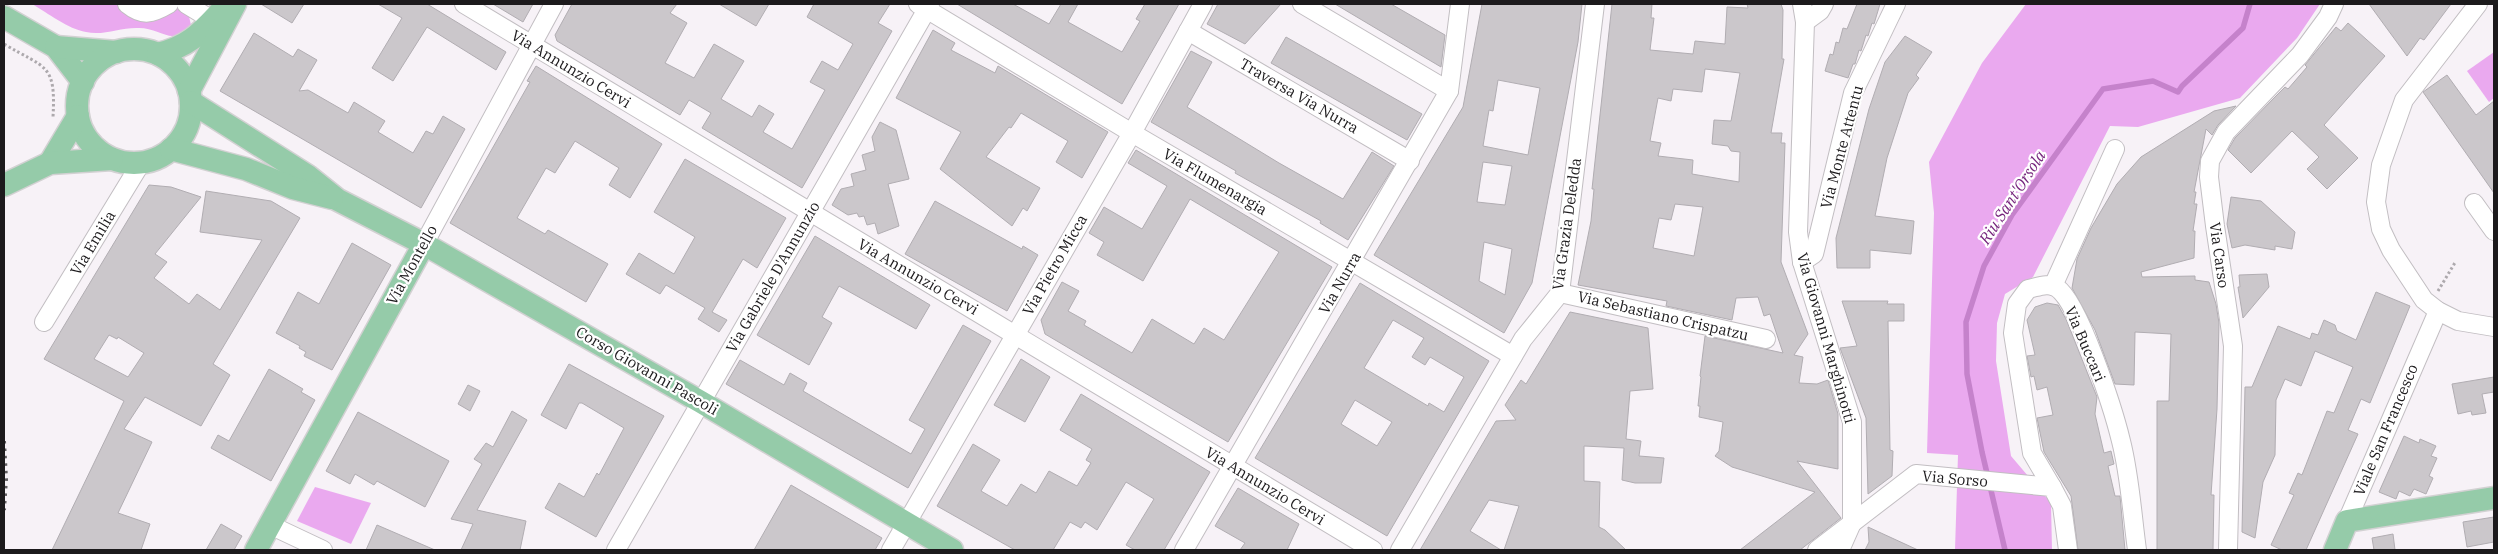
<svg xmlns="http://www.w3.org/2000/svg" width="2498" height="554" viewBox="0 0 2498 554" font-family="'IBM Plex Serif',serif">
  <rect width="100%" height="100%" fill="#f7f2f7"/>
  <g fill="#eaa9ef">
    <path d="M32,4H186L191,25C185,31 181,36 172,36C165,36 152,28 139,28C121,27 104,36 86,32C68,29 48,13 32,4Z"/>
    <polygon points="2026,4 2320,4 2297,38 2240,98 2138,127 2110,126 2033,277 2005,294 1997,323 1996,361 2011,456 2051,503 2052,550 1955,550 1958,455 1927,453 1934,213 1929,162 1982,63"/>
    <polygon points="2494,52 2494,98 2489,102 2467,71"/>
    <polygon points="315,487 371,503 351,544 297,521"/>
  </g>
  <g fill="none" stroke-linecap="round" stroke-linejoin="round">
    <polyline stroke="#c582cb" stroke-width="5.5" points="2005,550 1982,452 1967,374 1966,322 1984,266 2012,215 2103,89 2153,81 2178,92 2182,86 2243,28 2250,4"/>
  </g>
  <g fill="#cbc7cb" stroke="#b1adb2" fill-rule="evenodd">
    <polygon points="261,4 304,4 292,23"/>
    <polygon points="378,4 427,4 506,52 496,70 427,27 393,81 372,68 402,18"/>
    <polygon points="493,4 533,4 523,22"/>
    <polygon points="572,4 677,4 670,13 687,23 665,63 694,78 714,44 744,61 721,99 752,117 759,105 774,114 763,132 792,149 825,90 810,82 822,61 838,70 853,44 807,17 814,4 890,4 878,23 892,31 802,188 702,128 711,113 689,100 680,115 557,41 555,35"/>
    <polygon points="719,4 769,4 756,26"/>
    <polygon points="957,4 1013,4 1049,24 1061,4 1078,4 1068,22 1122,52 1140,21 1136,19 1145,4 1179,4 1122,104"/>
    <polygon points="1218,4 1281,4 1245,44 1207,24"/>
    <polygon points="1335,4 1391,4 1445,35 1441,67"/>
    <path d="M1482,4H1582L1578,42L1532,283L1504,333L1374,255L1463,107ZM1498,80L1540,88L1528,155L1483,146L1489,110L1493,111ZM1483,162L1512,166L1505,205L1477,202ZM1484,242L1512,249L1505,295L1479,281Z"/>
    <path d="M1612,4H1652L1651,18H1654L1650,50L1693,54L1695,41L1725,44L1727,7L1748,8L1747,4H1781L1783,10L1782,59H1784L1771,133H1782L1781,143H1785L1781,262L1808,334L1794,355L1803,357L1799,383L1817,384L1828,380L1838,414V469L1797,461L1841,518L1800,550H1740L1815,492L1732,467L1715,456L1719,451L1723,422L1699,417L1700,406H1698L1701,377L1700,376L1705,336L1783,353L1770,314L1764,316L1758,297L1736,298L1732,320L1666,306L1667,301L1578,285L1591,221L1594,189H1592ZM1705,69L1740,73L1731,121L1714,120L1712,144L1728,146L1731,151L1740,152L1739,182L1692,174L1693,160L1658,156L1661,143L1650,141L1658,98L1671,101L1673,89L1702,92ZM1675,204L1703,207L1694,256L1653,248L1659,218L1671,220Z"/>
    <polygon points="1857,4 1880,4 1874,24 1872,23 1868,36 1866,35 1861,51 1859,50 1855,64 1853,64 1848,78 1825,71 1830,54 1833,55 1836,42 1839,43 1843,28 1847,29"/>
    <polygon points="2369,4 2451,4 2424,40 2420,38 2407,56"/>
    <polygon points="2348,23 2385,56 2324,125 2358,158 2327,189 2307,169 2319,157 2292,131 2251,173 2228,150 2235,138 2274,98 2285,87 2288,89 2307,67 2305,65 2336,27 2341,31"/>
    <polygon points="933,30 955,43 951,50 995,73 998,66 1108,132 1082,178 1056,162 1068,141 1021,113 1011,128 1009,127 986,157 1040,188 1027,211 1023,208 1012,226 940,169 961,132 896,98"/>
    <polygon points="254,33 293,57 298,49 317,60 299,91 308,90 348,113 354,102 385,121 378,132 413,153 426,131 433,134 443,116 465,129 421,208 220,91"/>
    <polygon points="1905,36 1932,52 1916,75 1919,78 1908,93 1887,158 1875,216 1914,221 1911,254 1870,250 1870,268 1837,268 1836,238 1869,109 1885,62"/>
    <polygon points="1286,37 1422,114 1407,140 1271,63"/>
    <polygon points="1191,51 1212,62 1187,107 1279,163 1343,199 1372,152 1394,166 1348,240 1320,223 1321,221 1235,173 1236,171 1151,122"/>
    <polygon points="536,66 662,144 630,198 609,185 619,168 575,141 555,173 546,168 517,218 545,234 548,230 608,264 586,302 450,223 530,82 527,81"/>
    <polygon points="2447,75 2476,115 2494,101 2494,193 2423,92"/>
    <polygon points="2236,106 2218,125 2212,135 2206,129 2194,192 2196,192 2194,204 2197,204 2193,231 2195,231 2194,258 2141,272 2142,277 2195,276 2195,280 2209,282 2216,304 2219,323 2217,409 2211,495 2214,495 2213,550 2157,550 2157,401 2169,401 2171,334 2135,332 2134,385 2115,384 2095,330 2072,288 2077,259 2091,228 2117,184 2141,157 2214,111"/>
    <polygon points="880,122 896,130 909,179 888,184 899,226 878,234 875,223 867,225 864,216 859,217 857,213 848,215 832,205 841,189 854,186 851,174 866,170 862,155 875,151 872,137"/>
    <polygon points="1136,150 1332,267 1228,442 1045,334 1041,320 1062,282 1079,291 1068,311 1086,321 1084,325 1132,353 1152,319 1194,344 1204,328 1224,340 1279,252 1190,199 1143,281 1097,255 1104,242 1089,233 1104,207 1142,229 1167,186 1128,163"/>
    <polygon points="685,159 786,218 757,268 743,259 712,312 727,320 719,332 698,319 705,308 666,285 660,294 626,274 639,253 674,274 695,237 654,212"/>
    <path d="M149,185L171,187L201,197L155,254L167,262L154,278L189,304L197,294L220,310L262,240L200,232L206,191L271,201L300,218L213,364L230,375L201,426L145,397L124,429L152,442L118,513L150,524L141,550H52L124,401L44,359ZM109,335L117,339L118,337L144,353L128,377L94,359Z"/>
    <polygon points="2231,197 2261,201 2295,232 2292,249 2275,246 2275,250 2245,245 2232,248 2227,224"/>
    <polygon points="935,201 1022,249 1023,246 1038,255 1007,311 905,254"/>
    <polygon points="815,236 930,305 916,329 839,286 822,317 832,323 809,365 757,335"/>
    <polygon points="352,243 391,265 332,370 304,356 306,352 299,348 300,346 276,333 298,292 319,304"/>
    <polygon points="2267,274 2269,287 2243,318 2238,287 2240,287 2239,275"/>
    <path d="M1360,283L1489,361L1387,536L1255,458ZM1393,320L1424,338L1412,357L1425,365L1430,357L1464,377L1444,412L1429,403L1428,406L1364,368ZM1355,400L1392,422L1377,446L1341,424Z"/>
    <polygon points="2376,292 2410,306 2370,403 2361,399 2348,430 2358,434 2306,550 2282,550 2271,545 2294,495 2289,493 2298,473 2302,475 2327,411 2334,413 2353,367 2315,351 2301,386 2285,379 2276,400 2275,455 2263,482 2255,538 2242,532 2245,387 2252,387 2278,326 2310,339 2312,333 2318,335 2324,320 2335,325 2337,331 2356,340"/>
    <polygon points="1842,301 1888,301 1887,304 1904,304 1904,321 1888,321 1890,450 1893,451 1892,476 1868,494 1866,418 1840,348 1857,346"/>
    <polygon points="2047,303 2058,305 2066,319 2097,397 2095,414 2104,453 2111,451 2114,464 2108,466 2115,496 2120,496 2125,550 2078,550 2071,496 2044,452 2037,418 2053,415 2047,387 2037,390 2034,376 2031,377 2027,356 2035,355 2027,320 2035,307"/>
    <polygon points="1570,312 1648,328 1653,389 1630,391 1626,439 1641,441 1639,456 1664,458 1661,483 1635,483 1622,480 1624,448 1584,446 1584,481 1600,482 1599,527 1605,530 1626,550 1504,550 1519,506 1489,500 1470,531 1501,550 1420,550 1496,421 1516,420 1505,405 1521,380 1526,384"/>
    <polygon points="963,325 991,341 908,488 726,384 740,360 784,385 790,373 807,383 803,391 911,454 925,429 909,420"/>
    <polygon points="1021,359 1050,377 1025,422 994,405"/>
    <polygon points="569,364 664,416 596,537 545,508 559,483 584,497 597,473 599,475 624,428 582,403 579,403 566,429 541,415"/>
    <polygon points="269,369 303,389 301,392 315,400 271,481 211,448 218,435 229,441"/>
    <polygon points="2494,377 2494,392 2482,394 2486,413 2472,415 2471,411 2458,414 2452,384"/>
    <polygon points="468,385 480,391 470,411 458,404"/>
    <polygon points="1081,394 1210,472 1164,550 1135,550 1126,545 1154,499 1126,482 1097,530 1085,522 1081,528 1070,522 1053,550 1015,550 937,506 973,444 1000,460 981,491 1007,506 1021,484 1036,493 1049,471 1077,486 1091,463 1086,460 1092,449 1060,430"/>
    <polygon points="512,411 527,420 477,510 526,521 520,550 461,550 473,524 451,519 482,464 474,459 486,443 493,447"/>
    <polygon points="358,412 449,461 425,507 377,481 374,485 355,474 350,484 326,471"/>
    <polygon points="2404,436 2419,443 2420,439 2436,446 2431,456 2437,458 2429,476 2433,478 2426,494 2414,489 2410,496 2399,491 2396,499 2379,492"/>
    <polygon points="791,485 882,538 875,550 754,550"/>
    <polygon points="1238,488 1299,524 1287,550 1240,550 1245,543 1215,526"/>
    <polygon points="2494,517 2494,542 2467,547 2463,522"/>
    <polygon points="221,524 242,536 234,550 206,550"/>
    <polygon points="377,525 435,550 366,550"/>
    <polygon points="1868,527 1918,550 1865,550 1869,542"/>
    <polygon points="2393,534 2395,550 2374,550 2372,538"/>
  </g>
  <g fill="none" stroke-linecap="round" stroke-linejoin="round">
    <g stroke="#c2bec2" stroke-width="20">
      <g id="minor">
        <path d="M127,4C143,17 152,14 169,4"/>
        <polyline points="186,4 212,20"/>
        <polyline points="464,4 1373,550"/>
        <polyline points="918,4 1132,133 1513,356"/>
        <polyline points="1302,4 1449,91"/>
        <polyline points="1802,4 1805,22 1798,232 1802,262 1852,422 1852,523 1840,550"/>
        <polyline points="2478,4 2404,100 2381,165 2376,202 2381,229 2391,250 2424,300 2438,311 2458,321 2494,327"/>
        <polyline points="1805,22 1820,11 1824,4"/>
        <polyline points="1188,31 1410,161"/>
        <polyline points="2474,203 2494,231"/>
        <polyline points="424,244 554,4"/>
        <polyline points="1802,262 1814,254 1853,93 1896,4"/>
        <polyline points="2053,286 2115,149"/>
        <polyline points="1560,293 1766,339"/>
        <polyline points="44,322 141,163"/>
        <path d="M2052,487L2032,453L2013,333L2017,304L2028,289C2038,287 2048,282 2057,288C2079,302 2114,412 2121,441C2130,476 2132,514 2137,550"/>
        <polyline points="2347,521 2438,311"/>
        <polyline points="270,525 323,550"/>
        <polyline points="616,550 930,4"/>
        <polyline points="891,550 1132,133 1203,4"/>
        <polyline points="1184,550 1449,91 1460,4"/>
        <polyline points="1400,550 1523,339 1560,293 1595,4"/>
        <polyline points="1817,550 1916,474 2052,487 2062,506 2068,550"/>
        <polyline points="2228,550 2233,346 2215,226 2209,177 2210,161 2226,132 2300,55 2328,17 2334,4"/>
      </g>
    </g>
    <g stroke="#d2d1d2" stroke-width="25">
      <g id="major">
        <polyline points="4,17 56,47 83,82"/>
        <polyline points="56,47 116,52"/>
        <circle cx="134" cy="106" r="57"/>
        <path d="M158,54C194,45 203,29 228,4"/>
        <polyline points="189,91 235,4"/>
        <polyline points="191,102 308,176 338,200 424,244 701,402 952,550"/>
        <polyline points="171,149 246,169 293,188 332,198"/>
        <polyline points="50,163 78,116"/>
        <polyline points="4,185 50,163 112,159"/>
        <polyline points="256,550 424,244"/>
        <polyline points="2335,550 2347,521 2494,498"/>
      </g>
    </g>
    <g stroke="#ada9ad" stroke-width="3" stroke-dasharray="2.5 2.5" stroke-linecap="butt">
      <path d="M4,44C46,69 56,63 53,117"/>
      <polyline points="2438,291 2456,261"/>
    </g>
    <use href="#minor" stroke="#fff" stroke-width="18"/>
    <use href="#major" stroke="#95cba9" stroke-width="22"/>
    <polyline stroke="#5f5c5f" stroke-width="4" stroke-dasharray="2.5 5" stroke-linecap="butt" points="4,441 6,479 4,510"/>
  </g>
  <g text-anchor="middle" stroke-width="4.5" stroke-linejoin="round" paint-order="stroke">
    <g font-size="15" fill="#1c1a1c" stroke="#fff">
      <text transform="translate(571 69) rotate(31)" y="5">Via Annunzio Cervi</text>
      <text transform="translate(1299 96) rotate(30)" y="5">Traversa Via Nurra</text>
      <text transform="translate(1842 147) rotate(-75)" y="5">Via Monte Attentu</text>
      <text transform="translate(1215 182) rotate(30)" y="5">Via Flumenargia</text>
      <text transform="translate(1567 224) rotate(-82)" y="5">Via Grazia Deledda</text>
      <text transform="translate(93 243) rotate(-59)" y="5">Via Emilia</text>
      <text transform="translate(2219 255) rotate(82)" y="5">Via Carso</text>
      <text transform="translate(412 265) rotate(-61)" y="5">Via Montello</text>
      <text transform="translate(1055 265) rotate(-60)" y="5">Via Pietro Micca</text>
      <text transform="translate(773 277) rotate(-60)" y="5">Via Gabriele D'Annunzio</text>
      <text transform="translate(918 277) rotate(30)" y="5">Via Annunzio Cervi</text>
      <text transform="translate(1340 283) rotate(-60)" y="5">Via Nurra</text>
      <text transform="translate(1663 316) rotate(13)" y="5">Via Sebastiano Crispatzu</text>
      <text transform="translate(1826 338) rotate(74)" y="5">Via Giovanni Marghinotti</text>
      <text transform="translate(2085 344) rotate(67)" y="5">Via Buccari</text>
      <text transform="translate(647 371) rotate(30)" y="5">Corso Giovanni Pascoli</text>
      <text transform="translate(2386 430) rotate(-67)" y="5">Viale San Francesco</text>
      <text transform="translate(1955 479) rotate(5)" y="5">Via Sorso</text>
      <text transform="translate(1265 486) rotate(31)" y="5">Via Annunzio Cervi</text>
    </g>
    <g font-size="16" font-style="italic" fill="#76257d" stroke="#fff">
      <text transform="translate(2012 197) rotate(-57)" y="6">Riu Sant'Orsola</text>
    </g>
  </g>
  <rect width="2498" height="554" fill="none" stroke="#1c1a1c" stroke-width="10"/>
</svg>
